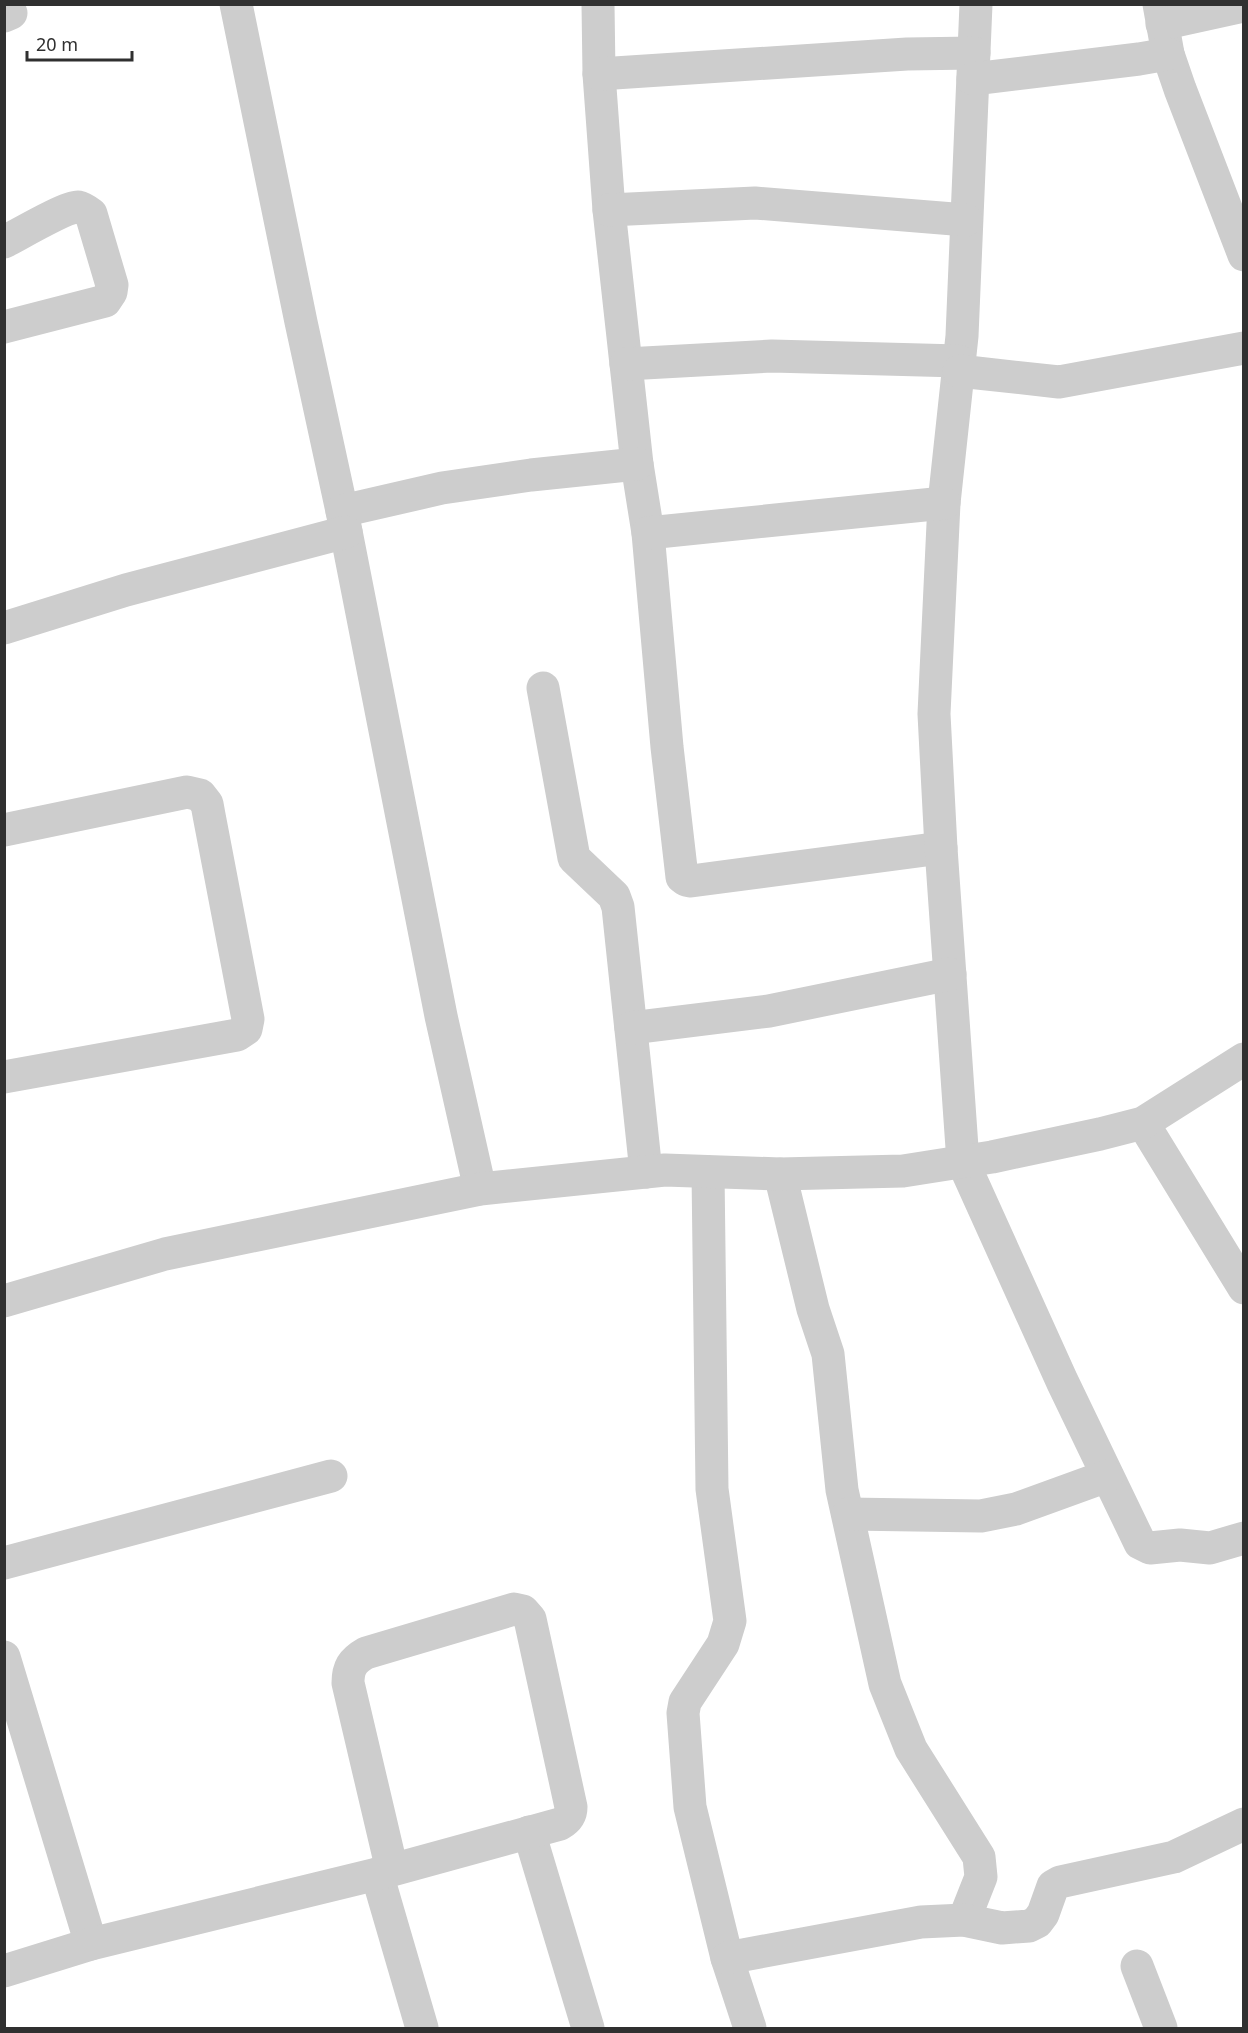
<svg xmlns="http://www.w3.org/2000/svg" width="1248" height="2033" viewBox="0 0 1248 2033" font-family="'Noto Sans',sans-serif">
  <rect width="100%" height="100%" fill="#fff"/>
  <g fill="none" stroke-linecap="round" stroke-linejoin="round">
    <g stroke="#cdcdcd" stroke-width="33">
      <polyline points="236,4 301,322 342,511 441,1016 480,1189"/>
      <polyline points="598,4 599,74 609,210 637,464 648,533 667,747 682,877 686,880 691,881 941,848"/>
      <polyline points="976,4 962,336 944,503 934,714 941,848 963,1162 1062,1381 1140,1543 1150,1548 1180,1545 1210,1548 1244,1538"/>
      <polyline points="1159,4 1168,54 1180,89 1244,255"/>
      <polyline points="4,16 11,13"/>
      <polyline points="1162,24 1244,6"/>
      <polyline points="599,74 907,54 974,53"/>
      <polyline points="973,79 1139,59 1168,54"/>
      <polyline points="609,210 755,203 966,220"/>
      <path d="M4,242C18,235 65,207 78,207C83,208 87,211 91,214L112,285L111,292L105,301L4,327"/>
      <polyline points="626,364 772,356 959,361"/>
      <polyline points="959,371 1059,382 1244,348"/>
      <polyline points="342,511 442,488 531,475 637,464"/>
      <polyline points="648,533 944,503"/>
      <polyline points="4,628 126,590 346,532"/>
      <polyline points="543,688 574,858 614,896 618,907 646,1172"/>
      <polyline points="4,830 187,792 200,795 207,804 209,815 248,1019 246,1029 237,1035 4,1077"/>
      <polyline points="631,1028 769,1011 950,974"/>
      <polyline points="1143,1123 1244,1288"/>
      <polyline points="708,1172 712,1489 730,1621 723,1644 685,1702 683,1713 690,1807 727,1958 750,2028"/>
      <polyline points="780,1174 813,1309 828,1354 842,1490 885,1684 911,1749 979,1857 981,1877 964,1920"/>
      <polyline points="4,1301 165,1254 480,1189 665,1170 780,1174 903,1171 992,1157 1100,1134 1143,1123 1244,1059"/>
      <polyline points="848,1514 981,1516 1016,1509 1107,1476"/>
      <polyline points="4,1563 331,1476"/>
      <polyline points="4,1657 91,1944"/>
      <polyline points="529,1832 588,2028"/>
      <polyline points="377,1874 422,2028"/>
      <polyline points="727,1958 921,1922 964,1920 1002,1928 1029,1926 1037,1922 1043,1914 1053,1886 1060,1882 1174,1857 1244,1824"/>
      <polyline points="1137,1966 1161,2028"/>
      <path d="M4,1971L91,1944L377,1874L392,1870L560,1824C567,1820 571,1816 571,1807L530,1619L523,1611L514,1609L366,1653C352,1661 348,1668 348,1683L392,1870"/>
    </g>
  </g>
  <rect width="1248" height="2033" fill="none" stroke="#303030" stroke-width="12"/>
  <path d="M27 51v9h105v-9" fill="none" stroke="#303030" stroke-width="3"/>
  <text x="36" y="51" font-size="18" fill="#303030" stroke="#ffffff" stroke-width="4.5" paint-order="stroke">20 m</text>
</svg>
